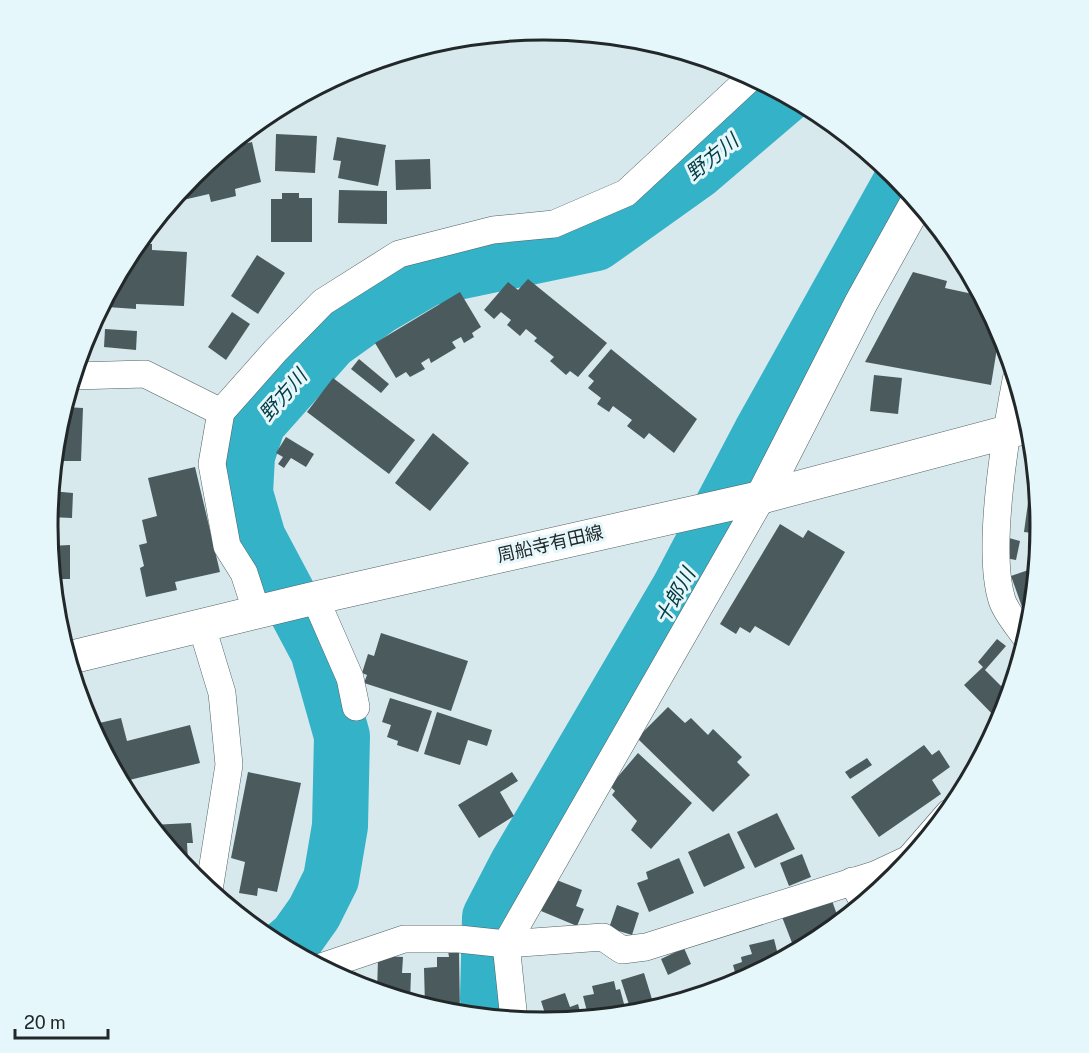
<svg xmlns="http://www.w3.org/2000/svg" width="1089" height="1053" viewBox="0 0 1089 1053" font-family="'Public Sans','Noto Sans JP',sans-serif">
  <rect width="100%" height="100%" fill="#d8e9ed"/>
  <g fill="none" stroke-linecap="round" stroke-linejoin="round">
    <g stroke="#33b2c8" stroke-width="56">
      <polyline points="284,948 297,937 314,913 331,879 340,826 342,736 318,651 258,538 245,493 247,456 258,423 331,341 380,306 428,278 596,243 697,171 786,95"/>
      <polyline points="491,1018 488,998 490,917 517,865 679,589 761,433 901,182"/>
    </g>
  </g>
  <g fill="#4b5a5d">
    <polygon points="276,134 317,136 315,173 275,171"/>
    <polygon points="337,137 386,145 378,186 338,178 341,161 333,160"/>
    <polygon points="252,142 261,182 235,189 236,196 211,202 209,194 170,203 194,175 226,148"/>
    <polygon points="430,159 431,189 396,190 395,160"/>
    <polygon points="339,190 387,191 387,224 338,223"/>
    <polygon points="282,193 299,193 299,198 312,198 312,242 271,242 271,199 282,199"/>
    <polygon points="138,243 152,244 152,250 187,252 184,306 136,304 136,309 107,307 108,296"/>
    <polygon points="257,255 285,273 258,314 231,296"/>
    <polygon points="913,272 947,281 945,288 982,296 1000,330 991,385 865,362"/>
    <polygon points="528,279 607,343 578,377 570,371 566,375 550,361 554,357 534,341 537,338 526,329 520,336 507,325 511,320 501,312 494,319 484,310 508,282 518,290"/>
    <polygon points="460,292 481,327 472,333 474,337 464,343 461,337 452,342 456,348 431,363 429,358 421,363 425,369 410,377 406,372 396,378 375,343"/>
    <polygon points="232,312 250,324 226,360 208,347"/>
    <polygon points="105,329 137,331 136,350 104,347"/>
    <polygon points="611,349 697,419 674,453 649,433 644,439 627,426 632,420 613,406 609,412 597,404 601,398 588,388 594,381 588,376"/>
    <polygon points="359,359 389,384 381,393 351,369"/>
    <polygon points="874,375 902,378 898,414 870,411"/>
    <polygon points="333,378 415,440 389,474 307,412"/>
    <polygon points="64,407 83,408 81,461 60,461 60,472 53,472 58,429"/>
    <polygon points="433,433 469,463 430,511 395,483"/>
    <polygon points="286,437 314,454 306,467 291,458 284,468 278,464 283,457 276,453"/>
    <polygon points="195,467 220,572 175,582 177,590 146,597 140,568 144,566 139,545 147,543 142,520 157,516 148,478"/>
    <polygon points="1030,488 1037,489 1040,534 1024,532"/>
    <polygon points="51,491 73,493 72,518 49,517"/>
    <polygon points="780,524 803,538 808,530 845,552 789,646 755,626 750,633 740,627 736,634 720,624"/>
    <polygon points="1009,538 1020,541 1016,560 1005,558"/>
    <polygon points="70,545 70,579 61,579 61,591 54,591 50,546"/>
    <polygon points="1037,567 1032,616 1026,618 1011,576"/>
    <polygon points="381,633 468,661 451,711 364,683 367,675 362,673 368,654 374,656"/>
    <polygon points="997,639 1006,646 985,670 1001,686 1017,671 1000,722 964,685 983,667 978,662"/>
    <polygon points="390,698 432,711 418,752 397,745 398,741 387,737 391,725 382,722"/>
    <polygon points="668,707 685,723 691,718 708,735 713,729 742,757 737,762 750,775 713,812 637,738"/>
    <polygon points="437,712 492,730 487,746 468,740 460,765 424,754"/>
    <polygon points="121,718 127,741 190,725 200,763 121,782 100,744 95,724"/>
    <polygon points="924,745 932,755 939,750 950,767 932,780 941,794 879,837 851,797"/>
    <polygon points="638,753 692,803 651,849 631,830 637,821 612,795 615,791 610,786"/>
    <polygon points="867,758 872,765 850,779 845,772"/>
    <polygon points="248,772 301,783 277,892 258,888 257,896 239,893 245,862 231,858"/>
    <polygon points="512,772 518,781 500,792 514,816 479,838 458,805"/>
    <polygon points="777,813 795,849 755,868 737,832"/>
    <polygon points="191,823 193,843 187,843 188,861 185,861 186,868 151,825"/>
    <polygon points="729,833 745,868 704,887 688,852"/>
    <polygon points="802,854 811,877 789,886 780,863"/>
    <polygon points="679,858 694,893 649,912 637,883 648,879 646,872"/>
    <polygon points="554,879 582,890 576,906 584,909 577,926 541,911"/>
    <polygon points="831,898 840,923 820,940 796,953 782,917"/>
    <polygon points="617,905 639,913 632,935 609,928"/>
    <polygon points="774,939 778,955 784,953 785,958 738,983 733,965 742,962 741,957 752,954 749,945"/>
    <polygon points="684,948 691,964 668,975 661,959"/>
    <polygon points="448,951 459,951 460,1015 437,1010 437,1006 425,1006 424,968 437,967 437,957 449,957"/>
    <polygon points="385,956 403,957 402,973 411,973 410,1002 377,992 378,959 385,960"/>
    <polygon points="329,972 356,972 356,986 354,985"/>
    <polygon points="644,973 655,1009 632,1014 621,980"/>
    <polygon points="614,981 616,990 620,989 627,1015 589,1019 583,996 594,994 592,986"/>
    <polygon points="565,993 570,1007 578,1004 582,1019 548,1023 541,1001"/>
  </g>
  <g fill="none" stroke-linecap="round" stroke-linejoin="round">
    <g stroke="#516164" stroke-width="28">
      <g id="street">
        <polyline points="74,376 145,374 221,412"/>
        <path d="M1016,380C1006,433 986,550 1002,600C1006,613 1019,627 1027,639"/>
        <polyline points="315,598 350,678 356,707"/>
        <polyline points="257,613 244,573 227,546 212,464 221,412 276,350 323,302 399,254 493,230 554,224 626,193 751,77"/>
        <polyline points="202,627 222,693 229,765 209,890"/>
        <polyline points="852,881 864,903"/>
        <polyline points="321,967 404,939 459,939 506,944 603,937 622,950 646,947 877,874 909,859 949,813"/>
        <polyline points="514,1020 506,944 762,497"/>
      </g>
    </g>
    <g stroke="#516164" stroke-width="34">
      <g id="secondary">
        <polyline points="762,497 861,303 917,202"/>
        <polyline points="68,658 315,598 762,497 1030,426"/>
      </g>
    </g>
    <use href="#street" stroke="#fff" stroke-width="27"/>
    <use href="#secondary" stroke="#fff" stroke-width="33"/>
  </g>
  <g text-anchor="middle" stroke-width="6" stroke-linejoin="round" paint-order="stroke">
    <g font-size="18" fill="#22282a" stroke="#e5f7fa">
      <text transform="translate(550 544) rotate(-13)" y="6">周船寺有田線</text>
    </g>
    <g font-size="20" font-style="italic" fill="#003a43" stroke="#e5f7fa">
      <text transform="translate(712 157) rotate(-39)" y="7">野方川</text>
      <text transform="translate(283 395) rotate(-49)" y="7">野方川</text>
      <text transform="translate(675 596) rotate(-61)" y="7">十郎川</text>
    </g>
  </g>
  <path d="M0 0H1089V1053H0ZM58 526a486 486 0 1 1 972 0a486 486 0 1 1-972 0Z" fill="#e5f7fa" fill-rule="evenodd"/>
  <path fill="none" stroke="#22282a" stroke-width="3" d="M58 526a486 486 0 1 1 972 0a486 486 0 1 1-972 0Z"/>
  <path d="M15 1029v9h93v-9" fill="none" stroke="#22282a" stroke-width="3"/>
  <text x="24" y="1029" font-size="18" fill="#22282a" stroke="#e5f7fa" stroke-width="4.5" paint-order="stroke">20 m</text>
</svg>
